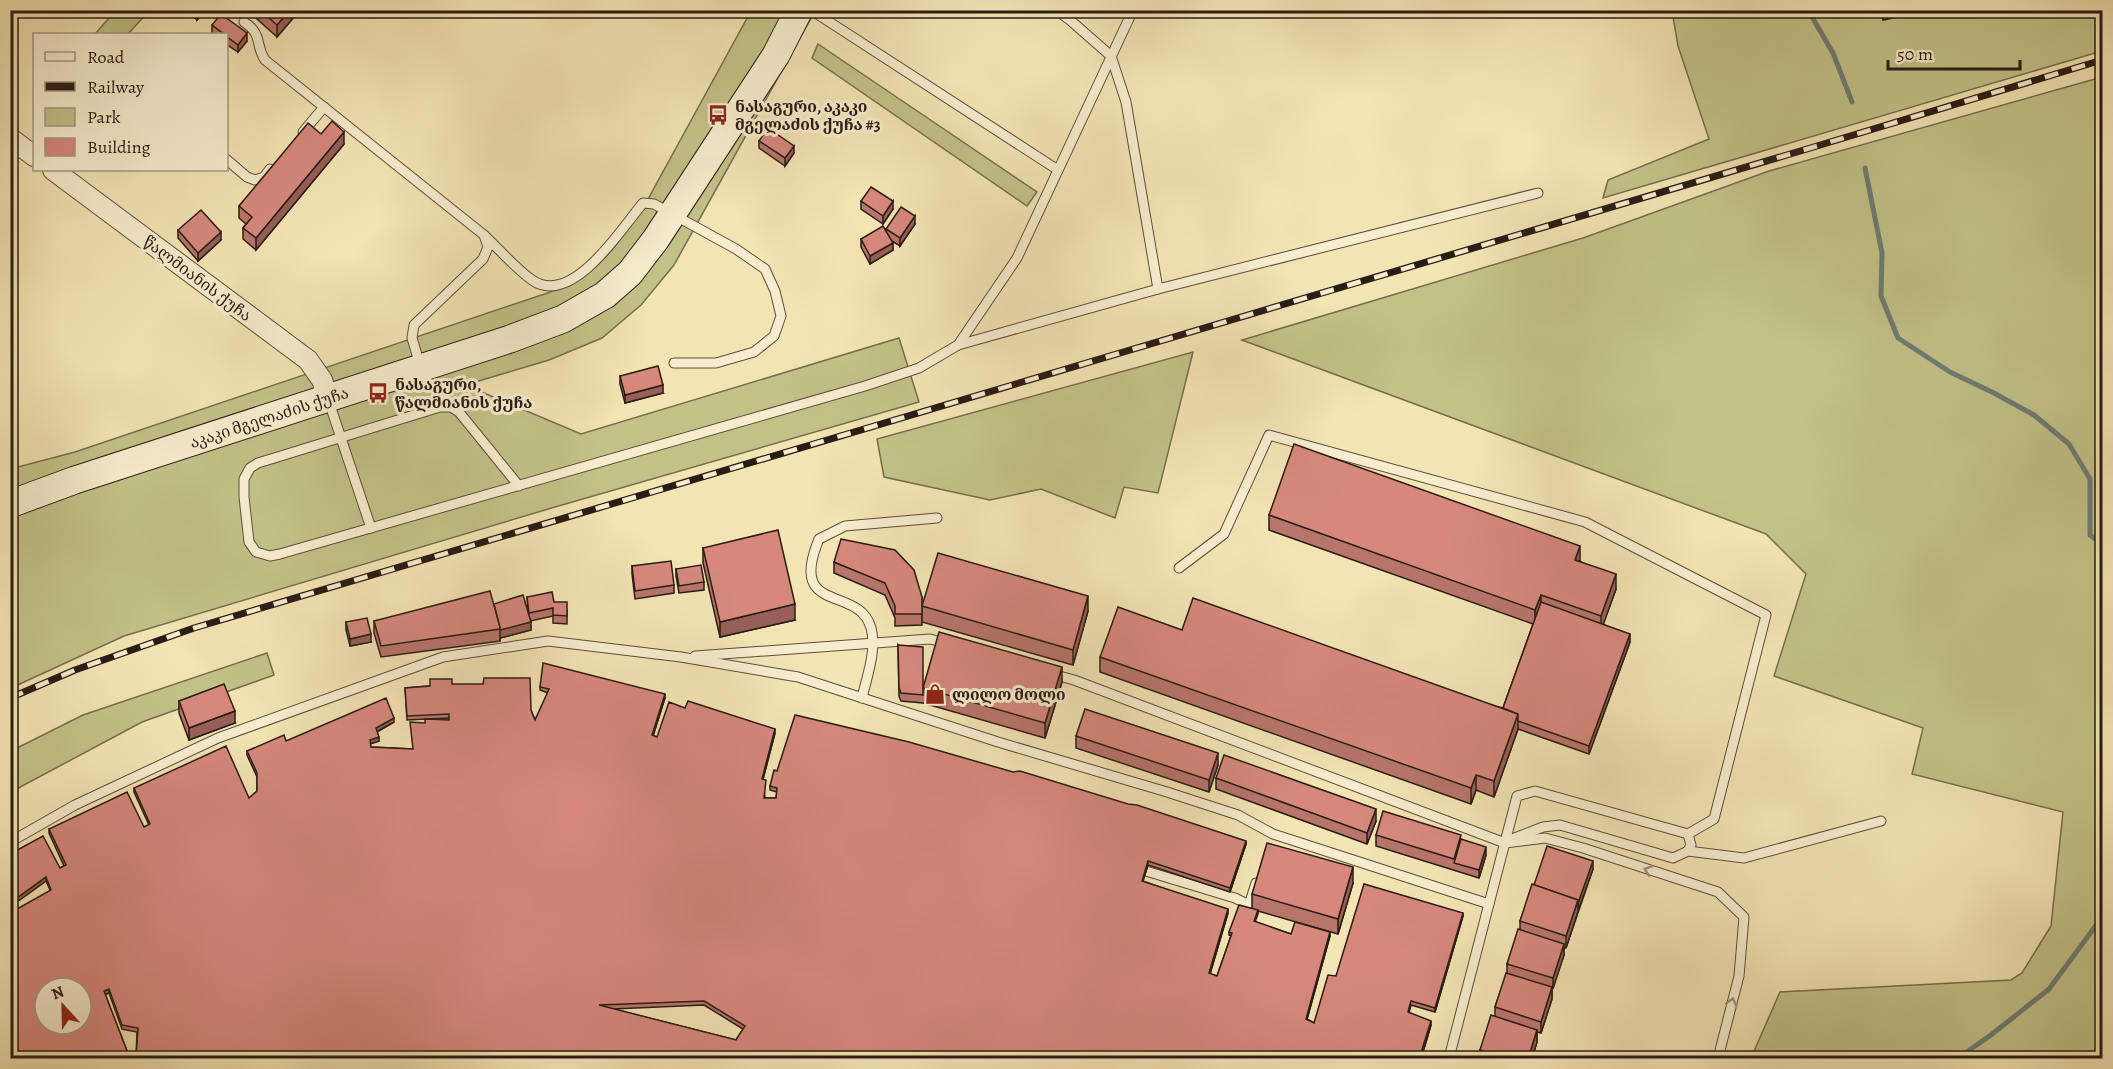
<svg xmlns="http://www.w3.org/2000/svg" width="2113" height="1069" viewBox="0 0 2113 1069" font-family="Alegreya,'Noto Serif Georgian',serif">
  <rect width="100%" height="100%" fill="#f3e4b4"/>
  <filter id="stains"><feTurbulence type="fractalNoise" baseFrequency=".00333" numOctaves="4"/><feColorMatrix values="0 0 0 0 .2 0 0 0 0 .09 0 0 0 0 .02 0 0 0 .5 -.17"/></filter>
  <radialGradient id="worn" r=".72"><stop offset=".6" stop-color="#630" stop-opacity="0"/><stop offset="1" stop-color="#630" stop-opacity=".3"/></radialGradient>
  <g fill="#c2c288" stroke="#766e4e" stroke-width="1.5">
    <polygon points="116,10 149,10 149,11 128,34 95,34"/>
    <polygon points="751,11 815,11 674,265 641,305 602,338 549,360 465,385 581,434 899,338 919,402 555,507 124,636 11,688 10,469 75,452 571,285 599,261 648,199"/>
    <polygon points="1672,11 2102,11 2102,51 1603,198 1608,180 1709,139 1678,46"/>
    <polygon points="818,44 1037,192 1027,206 812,58"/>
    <polygon points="2102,77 2102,1058 1751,1058 1780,992 2011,980 2022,973 2051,926 2063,812 1912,774 1923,728 1774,676 1806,574 1766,534 1242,340 1583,238 1769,171"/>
    <polygon points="1193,352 1158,493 1124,487 1115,518 1041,489 990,500 884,477 877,439"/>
    <polygon points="267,653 274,675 142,722 11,792 11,751 83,715"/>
  </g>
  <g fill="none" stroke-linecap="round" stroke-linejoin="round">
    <g stroke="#6f7c74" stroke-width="5">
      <polyline points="1808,10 1833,53 1852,102"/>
      <polyline points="1865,168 1882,253 1881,296 1898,338 1950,372 1994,393 2034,415 2069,444 2090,479 2090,535 2102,544"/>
      <polyline points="1958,1058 1991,1035 2049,989 2097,924 2102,903"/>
    </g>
    <g stroke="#5c4d3d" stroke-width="11">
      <g id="lane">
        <polyline points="811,10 1058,170"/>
        <polyline points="1056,10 1070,20 1111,56 1126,102 1158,289"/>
        <path d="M244,22C263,34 255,45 265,60L484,235L488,247L483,259L414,325L412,338L420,365"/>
        <polyline points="303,132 324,107"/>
        <polyline points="226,159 247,177 255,180 264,177 270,169"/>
        <path d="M484,235C500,250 515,268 532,280C572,308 621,229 643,203L654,204L736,249L765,269L775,291L781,316L774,336L754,352L716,363H674"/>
        <polyline points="958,345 1158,289 1538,193"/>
        <polyline points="328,399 371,528"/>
        <polyline points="519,486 459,412 451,407 440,407 258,463 250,468 244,479 244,497 249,542 256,552 270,556 280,554 865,386 919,368 958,345 1017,258 1133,10"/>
        <polyline points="1179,568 1224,534 1269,435 1585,522 1766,615 1714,819 1688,834 1535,791 1517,796 1449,1058"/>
        <polyline points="695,656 930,639 946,643"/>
        <polyline points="1052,674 1074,680 1505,843 1545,838 1583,848 1718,892 1744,917 1739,976 1718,1058"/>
        <path d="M862,698C867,676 877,650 871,628C859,584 787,616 819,539L845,526L937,518"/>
        <polyline points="1512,839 1543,827 1560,825 1673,858 1688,851 1691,845 1688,834"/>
        <polyline points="10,842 75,805 218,738 443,657 548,641 681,657 798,677 998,742 1167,792 1238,815 1273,834 1489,904"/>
        <polyline points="1688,851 1744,858 1881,821"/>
        <polyline points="1136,868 1235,898 1249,905 1256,883"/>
      </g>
    </g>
    <g stroke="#5c4d3d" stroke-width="22">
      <g id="street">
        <polyline points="10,138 34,156"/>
        <polyline points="53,170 308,360 322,380 328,398"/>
      </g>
    </g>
    <g stroke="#2a1b15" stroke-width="29">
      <polyline id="secondary" points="10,504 75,480 510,339 563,319 605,295 630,273 656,239 776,55 799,10"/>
    </g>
    <use href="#lane" stroke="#f7edce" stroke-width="9"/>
    <use href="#street" stroke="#f7edce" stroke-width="20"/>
    <use href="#secondary" stroke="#f7edce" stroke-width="27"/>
    <g stroke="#2a1b15" stroke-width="7">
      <polyline id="rail" points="10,698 75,670 194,628 1817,146 2102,60"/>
    </g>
    <use href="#rail" stroke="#f7edce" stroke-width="4.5" stroke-dasharray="14" stroke-linecap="butt"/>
  </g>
  <g fill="#b8756c" stroke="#2a1b15" stroke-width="1.5" fill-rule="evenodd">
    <polygon points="186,10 206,10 197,20"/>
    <polygon points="217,10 232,10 226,18 247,41 238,52 226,44 226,34 214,34 212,33 212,25 224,17"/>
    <polygon points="247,10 300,10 277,37"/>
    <polygon points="598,10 608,10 604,16"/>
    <polygon points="1881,10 1903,10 1903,16 1883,20"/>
    <polygon points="321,134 344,144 256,250 243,239 243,228 246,224 239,218 239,206"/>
    <polygon points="759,141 794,153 785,166 759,148"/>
    <polygon points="861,201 893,209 883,224 861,209"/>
    <polygon points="915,224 900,246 892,241 893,250 870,264 861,247 861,239 886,230 886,229"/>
    <polygon points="178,230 221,240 198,261 178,238"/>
    <polygon points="620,376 663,393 625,403 620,384"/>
    <polygon points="1269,515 1580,561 1616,589 1603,624 1630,642 1589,754 1518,729 1494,797 1476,790 1471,804 1100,672 1100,657 1182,630 1503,708 1533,624 1269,530"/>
    <polygon points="703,548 795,620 720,637 703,563"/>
    <polygon points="834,562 922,597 922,625 895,626 895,618 885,595 834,573"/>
    <polygon points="632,566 674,585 674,593 635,599 632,574"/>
    <polygon points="676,569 704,582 704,590 679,593 676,576"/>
    <polygon points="527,597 554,602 567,610 567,624 553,623 553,616 530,621 531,630 500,638 500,641 381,657 374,633 374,621 494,604 528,611"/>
    <polygon points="922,606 1088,611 1073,665 922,622"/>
    <polygon points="346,622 371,642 350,646 346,630"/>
    <polygon points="898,645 923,688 1062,682 1045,738 923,703 901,701 899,696"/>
    <path d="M452,684L531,710L535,720L548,693L540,690V687L665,698L653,736L657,737L685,708L775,733L763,779L765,798H776L777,792L770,790V786L777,771L1246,844L1230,892L1148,865L1143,881L1228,913L1210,974L1217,976L1231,936L1229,935V932L1252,909V894L1353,883L1338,934L1258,911V914L1255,922L1291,934L1330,936L1307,1019L1314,1023L1336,976L1463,916L1435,1012L1411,1005L1409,1013L1431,1025L1421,1059H10L50,890L46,881L10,854L60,868L64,866L49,833V829L144,827L149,825L134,792V788L249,798L257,791V777L247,755V751L286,741L394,722L377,732L379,741L370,744L371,747L413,749L425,723L449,720V718L407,720L405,688ZM109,993L122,1029L137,1032L136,1057L129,1056L105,994ZM704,1005L743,1029L736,1040L613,1009Z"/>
    <polygon points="179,701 235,723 189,740 179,713"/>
    <polygon points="1076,736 1218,765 1209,792 1076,748"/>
    <polygon points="1216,778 1376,821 1367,844 1216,789"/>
    <polygon points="1376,835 1461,839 1486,855 1479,878 1376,846"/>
    <polygon points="1593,869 1566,948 1564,947 1564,955 1552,989 1552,999 1541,1033 1537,1032 1537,1042 1532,1059 1480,1059 1480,1050 1495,1017 1495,1007 1507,973 1507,964 1520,930 1520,921 1534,885"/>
  </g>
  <g fill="#965f58" stroke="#2a1b15" stroke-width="1.5">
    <polygon points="199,10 206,10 197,20 197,12"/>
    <polygon points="228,10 232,10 225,18 225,14"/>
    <polygon points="290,10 300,10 277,37 277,25"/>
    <polygon points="247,33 247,41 238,52 238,45"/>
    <polygon points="344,132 344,144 256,250 256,238"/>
    <polygon points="794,146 794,153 785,166 785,158"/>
    <polygon points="893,201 893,209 883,224 883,216"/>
    <polygon points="915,216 915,224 900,246 900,238"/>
    <polygon points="221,232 221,240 198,261 198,253"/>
    <polygon points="893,243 893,250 870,264 870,256"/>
    <polygon points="663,385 663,393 625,403 625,395"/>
    <polygon points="1580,546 1580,561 1575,560"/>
    <polygon points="1616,574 1616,589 1601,631 1601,616"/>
    <polygon points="1541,595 1541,610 1535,625 1535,610"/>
    <polygon points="1088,596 1088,611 1073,665 1073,650"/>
    <polygon points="795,604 795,620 720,637 720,622"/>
    <polygon points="531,622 531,630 500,638 500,641 500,629"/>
    <polygon points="371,634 371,642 350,646 350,639"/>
    <polygon points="1630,634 1630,642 1589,754 1589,746"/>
    <polygon points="1062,667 1062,682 1045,738 1045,723"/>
    <polygon points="665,694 665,698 652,739 652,735"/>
    <polygon points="235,711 235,723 189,740 189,728"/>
    <polygon points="1518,714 1518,729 1494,797 1494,781"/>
    <polygon points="394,718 394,722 376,732 376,728"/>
    <polygon points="775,729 775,733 762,783 762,779"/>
    <polygon points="379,737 379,741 370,744 370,740"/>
    <polygon points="1218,753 1218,765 1209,792 1209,780"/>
    <polygon points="1476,775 1476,790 1471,804 1471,788"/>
    <polygon points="1376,809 1376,821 1367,844 1367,833"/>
    <polygon points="1246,841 1246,844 1230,892 1230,888"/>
    <polygon points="1486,847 1486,855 1479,878 1479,870"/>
    <polygon points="1148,861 1148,865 1142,884 1142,881"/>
    <polygon points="1593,861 1593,869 1578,911 1578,903"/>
    <polygon points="1353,867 1353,883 1338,934 1338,919"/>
    <polygon points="46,877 46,881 10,907 10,903"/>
    <polygon points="1578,900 1578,911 1566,948 1566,936"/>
    <polygon points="1228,909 1228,913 1209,977 1209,973"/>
    <polygon points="1463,913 1463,916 1435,1012 1435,1008"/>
    <polygon points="1330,932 1330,936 1306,1023 1306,1019"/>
    <polygon points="1564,944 1564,955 1553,989 1553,978"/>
    <polygon points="1552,987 1552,999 1541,1033 1541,1022"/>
    <polygon points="109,989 109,993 104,995 104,991"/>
    <polygon points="1431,1021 1431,1025 1421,1059 1419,1059"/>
    <polygon points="1537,1030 1537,1042 1532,1059 1528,1059"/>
  </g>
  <g fill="#d6887d" stroke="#2a1b15" stroke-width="1.5" fill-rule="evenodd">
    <polygon points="260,10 290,10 277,25"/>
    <polygon points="221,14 247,33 238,45 226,36 226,34 224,34 212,25"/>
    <polygon points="332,121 344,132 256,238 243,228 252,217 239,206 308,123 321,134"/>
    <polygon points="768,128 794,146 785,158 759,141"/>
    <polygon points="871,187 893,201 883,216 861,201"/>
    <polygon points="901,207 915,216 900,238 886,229"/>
    <polygon points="201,210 221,232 198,253 178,230"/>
    <polygon points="883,226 893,243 870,256 861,239"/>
    <polygon points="658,366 663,385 625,395 620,376"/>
    <polygon points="1294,444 1580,546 1575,560 1616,574 1601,616 1541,595 1535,610 1269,515"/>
    <polygon points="778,530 795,604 720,622 703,548"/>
    <polygon points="841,539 895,550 914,570 922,597 922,614 895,614 895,606 885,583 834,562"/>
    <polygon points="938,553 1088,596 1073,650 922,606"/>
    <polygon points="671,561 674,585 635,591 632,566"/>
    <polygon points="701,565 704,582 679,586 676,569"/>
    <polygon points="490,591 500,627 500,629 381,646 374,621"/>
    <polygon points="552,592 554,602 567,602 567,616 553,615 553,608 529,613 527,597"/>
    <polygon points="523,595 531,622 500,630 500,627 494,604"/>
    <polygon points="1193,598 1518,714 1494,781 1476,775 1471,788 1100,657 1118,607 1182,630"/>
    <polygon points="1541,602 1630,634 1589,746 1518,721 1518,714 1503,708"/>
    <polygon points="367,618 371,634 350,639 346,622"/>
    <polygon points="939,632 1062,667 1045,723 923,688"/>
    <polygon points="898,645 923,647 923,695 901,693 899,688"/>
    <path d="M543,663L665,694L652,735L657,737L669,702L685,708L688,701L775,729L762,779L766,780L764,798H776L777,788L770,786L774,770L777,771L795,715L909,742L1013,772L1020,771L1128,804L1137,805L1246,841L1230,888L1148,861L1142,881L1228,909L1209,973L1217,976L1232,933L1229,932L1239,905L1258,910L1254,921L1291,934L1295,922L1330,932L1306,1019L1314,1023L1328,975L1336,976L1364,884L1463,913L1435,1008L1411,1001L1408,1012L1431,1021L1419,1059H10V913L51,890L46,877L10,903V854L43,836L60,868L66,865L49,829L127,792L144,827L150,824L134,788L226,746L249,798L257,791V773L247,751L284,735L286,741L386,698L394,718L376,728L379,737L370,740L371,747L413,749L410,722L425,723V719L449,720V714L407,716L405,688L430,686V679H452V684H483L484,678H530L531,710L535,720L549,689L540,687ZM45,988H81V1024H45ZM109,989L122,1025L138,1028L136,1057L129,1056L104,991ZM704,1001L745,1026L736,1040L599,1005Z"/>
    <polygon points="224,684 235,711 189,728 179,701"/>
    <polygon points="1085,709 1218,753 1209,780 1076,736"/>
    <polygon points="1224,755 1376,809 1367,833 1216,778"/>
    <polygon points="1383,811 1461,835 1454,859 1376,835"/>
    <polygon points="1461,839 1486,847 1479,870 1454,863"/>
    <polygon points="1267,843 1353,867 1338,919 1252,894"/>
    <polygon points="1547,846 1593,861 1578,903 1578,900 1534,885"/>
    <polygon points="1532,884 1578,900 1566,936 1520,921"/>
    <polygon points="1518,929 1564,944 1553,978 1507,964"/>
    <polygon points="1506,973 1552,987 1541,1022 1495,1007"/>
    <polygon points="1491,1015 1537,1030 1528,1059 1508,1059 1480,1050"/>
  </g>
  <defs><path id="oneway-chevron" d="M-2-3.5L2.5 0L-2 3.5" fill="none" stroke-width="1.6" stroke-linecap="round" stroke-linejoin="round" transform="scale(1.5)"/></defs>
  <g stroke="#9b8e7b">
    <use href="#oneway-chevron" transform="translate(1648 870) rotate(-161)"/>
    <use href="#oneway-chevron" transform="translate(1732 1002) rotate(-76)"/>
  </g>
  <defs>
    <g id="bus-bare" transform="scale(1.62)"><path d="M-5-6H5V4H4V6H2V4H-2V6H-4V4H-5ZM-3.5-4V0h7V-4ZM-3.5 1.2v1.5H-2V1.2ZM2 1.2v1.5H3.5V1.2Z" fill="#8f2418" stroke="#f7edce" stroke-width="2.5" paint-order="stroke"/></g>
    <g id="shop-bare" transform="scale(1.62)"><path d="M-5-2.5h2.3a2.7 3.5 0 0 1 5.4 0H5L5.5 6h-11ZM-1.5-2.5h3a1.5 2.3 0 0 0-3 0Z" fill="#8f2418" stroke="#f7edce" stroke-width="2.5" paint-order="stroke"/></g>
  </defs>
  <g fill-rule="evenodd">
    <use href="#bus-bare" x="718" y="115"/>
    <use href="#bus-bare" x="378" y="393"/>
    <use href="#shop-bare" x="935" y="694"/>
  </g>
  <g text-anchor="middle" stroke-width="6" stroke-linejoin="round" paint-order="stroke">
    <g font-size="16" font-weight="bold" fill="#2a1b15" stroke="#f7edce" text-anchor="start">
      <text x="735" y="112">ნასაგური, აკაკი<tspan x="735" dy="18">მგელაძის ქუჩა #3</tspan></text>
      <text x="395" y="390">ნასაგური,<tspan x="395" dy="18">წალმიანის ქუჩა</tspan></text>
      <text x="952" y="700">ლილო მოლი</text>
    </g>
    <g font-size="16" fill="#2a1b15" stroke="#f7edce">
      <text transform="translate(198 278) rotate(37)" y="6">წალმიანის ქუჩა</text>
      <text transform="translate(269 417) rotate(-18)" y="6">აკაკი მგელაძის ქუჩა</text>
    </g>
  </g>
  <rect width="2113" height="1069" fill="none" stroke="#f3e4b4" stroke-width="36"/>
  <rect x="12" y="12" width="2089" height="1045" fill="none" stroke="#2a1b15" stroke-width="3"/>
  <rect x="18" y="18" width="2077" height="1033" fill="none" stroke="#2a1b15" stroke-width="1.5"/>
  <rect x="33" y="33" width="195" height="138" fill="#f7edce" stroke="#a59984" stroke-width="1.5"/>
  <rect x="45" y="52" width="30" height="9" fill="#f7edce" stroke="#a59984" stroke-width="1.5"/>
  <text x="87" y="63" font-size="18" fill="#2a1b15">Road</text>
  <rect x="45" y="82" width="30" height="9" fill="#2a1b15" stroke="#a59984" stroke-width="1.5"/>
  <text x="87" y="93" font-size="18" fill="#2a1b15">Railway</text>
  <rect x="45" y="108" width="30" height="18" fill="#c2c288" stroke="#a59984" stroke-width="1.5"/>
  <text x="87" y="123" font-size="18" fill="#2a1b15">Park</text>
  <rect x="45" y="138" width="30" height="18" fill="#d6887d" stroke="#a59984" stroke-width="1.5"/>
  <text x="87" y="153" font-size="18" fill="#2a1b15">Building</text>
  <g transform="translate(63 1006) rotate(338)"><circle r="28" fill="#f7edce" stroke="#a59984" stroke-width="1.5"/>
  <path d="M0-4.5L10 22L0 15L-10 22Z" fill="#8f2418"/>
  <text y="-9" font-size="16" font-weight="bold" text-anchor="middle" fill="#2a1b15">N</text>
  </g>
  <path d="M1888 60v9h132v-9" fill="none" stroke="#2a1b15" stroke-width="3"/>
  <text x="1897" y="60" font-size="18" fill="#2a1b15" stroke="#f7edce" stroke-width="4.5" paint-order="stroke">50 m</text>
  <rect width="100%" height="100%" filter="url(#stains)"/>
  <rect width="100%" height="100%" fill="url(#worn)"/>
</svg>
